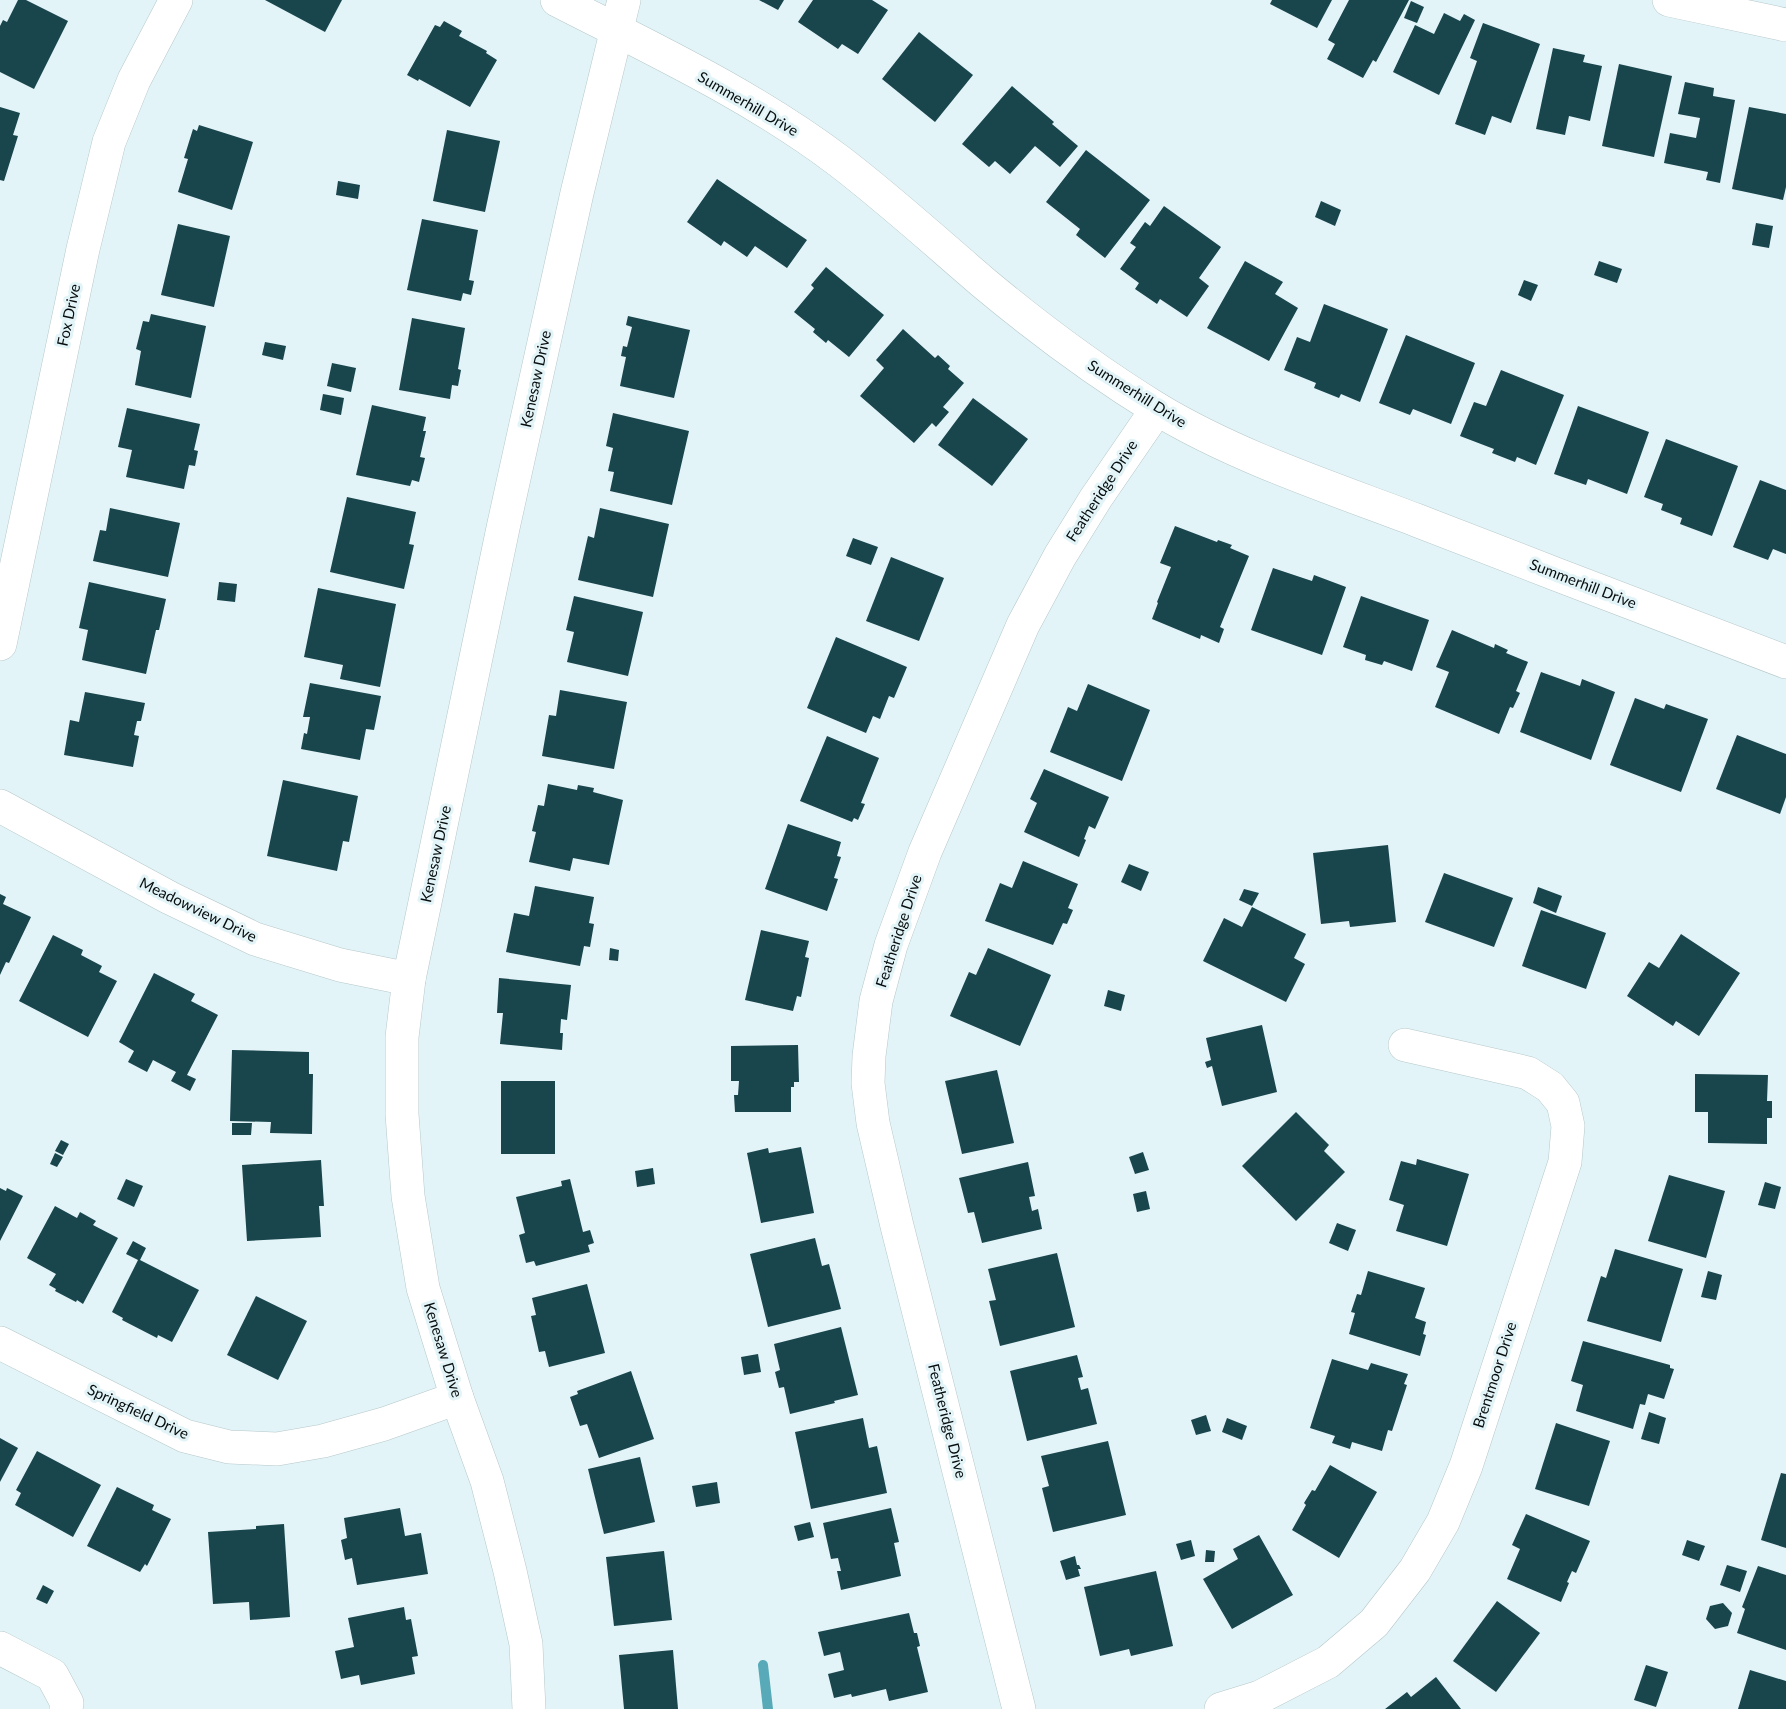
<svg xmlns="http://www.w3.org/2000/svg" width="1786" height="1709" viewBox="0 0 1786 1709" font-family="Lato,sans-serif">
  <rect width="100%" height="100%" fill="#e2f4f7"/>
  <g fill="none" stroke-linecap="round" stroke-linejoin="round">
    <polyline stroke="#58aab8" stroke-width="10" points="763,1665 768,1709"/>
  </g>
  <g fill="#19454d">
    <polygon points="18,0 26,0 68,21 34,89 0,72 0,26 3,20 7,22"/>
    <polygon points="265,0 342,0 325,32"/>
    <polygon points="759,0 784,0 778,10"/>
    <polygon points="813,0 872,0 888,10 858,54 842,44 838,49 798,22"/>
    <polygon points="1272,0 1332,0 1317,28 1270,4"/>
    <polygon points="1349,0 1409,0 1376,62 1373,60 1363,78 1327,59 1335,44 1328,40"/>
    <polygon points="1411,1 1424,7 1417,23 1404,18"/>
    <polygon points="1444,13 1460,21 1464,14 1475,20 1439,95 1393,72 1415,25 1434,34"/>
    <polygon points="444,21 462,31 459,36 487,51 486,53 497,60 470,107 419,79 418,81 407,75 435,25 440,27"/>
    <polygon points="1483,23 1540,44 1511,123 1492,116 1485,135 1455,124 1477,61 1470,58"/>
    <polygon points="919,32 973,75 935,122 882,79"/>
    <polygon points="1553,48 1585,55 1583,62 1602,66 1590,121 1569,116 1565,135 1536,129"/>
    <polygon points="1619,64 1672,76 1654,157 1602,146"/>
    <polygon points="1685,82 1714,88 1713,96 1735,100 1720,183 1706,180 1708,172 1664,163 1670,133 1696,138 1700,118 1678,114"/>
    <polygon points="1012,86 1054,122 1052,124 1078,146 1060,167 1035,146 1010,174 995,161 989,167 962,144"/>
    <polygon points="0,107 20,113 13,135 18,136 4,181 0,180"/>
    <polygon points="1749,107 1786,114 1786,187 1783,200 1732,189"/>
    <polygon points="199,125 253,142 232,210 178,192 188,159 184,158 193,129 197,131"/>
    <polygon points="447,130 500,141 485,212 433,201"/>
    <polygon points="1086,150 1150,200 1105,258 1076,235 1080,229 1046,202"/>
    <polygon points="717,179 807,240 787,268 755,246 747,257 724,241 721,246 687,222"/>
    <polygon points="338,181 360,185 358,199 336,195"/>
    <polygon points="1321,201 1341,210 1335,226 1315,217"/>
    <polygon points="1164,206 1221,247 1199,278 1209,286 1187,317 1160,299 1157,304 1135,289 1139,283 1120,269 1136,247 1130,243 1145,222 1150,226"/>
    <polygon points="422,219 478,230 469,280 474,281 471,295 463,293 461,301 407,290"/>
    <polygon points="1756,223 1773,226 1769,248 1752,245"/>
    <polygon points="178,224 230,236 214,307 161,295"/>
    <polygon points="1245,261 1283,282 1275,294 1298,308 1269,361 1207,328"/>
    <polygon points="1599,261 1622,269 1617,283 1594,275"/>
    <polygon points="826,267 884,315 849,357 828,340 826,343 813,332 815,329 794,312 814,288 811,285"/>
    <polygon points="1524,280 1538,285 1531,301 1518,295"/>
    <polygon points="1324,304 1388,329 1360,402 1341,394 1339,398 1314,388 1316,383 1284,370 1297,337 1310,342"/>
    <polygon points="151,314 206,326 191,398 135,385 141,351 136,349 143,321 149,322"/>
    <polygon points="628,316 690,330 674,398 620,386 626,357 621,356 623,346 627,347 632,327 626,325"/>
    <polygon points="412,318 465,328 458,369 461,370 458,386 452,385 450,399 399,390"/>
    <polygon points="903,329 935,358 938,355 950,366 948,369 964,383 943,407 949,412 936,427 932,423 914,443 860,396 884,368 876,360"/>
    <polygon points="1406,335 1475,363 1451,424 1413,409 1410,415 1379,403"/>
    <polygon points="265,342 286,346 283,360 262,355"/>
    <polygon points="332,363 356,368 351,392 327,386"/>
    <polygon points="1501,370 1564,395 1536,465 1517,457 1515,462 1492,453 1494,449 1460,436 1474,402 1486,406"/>
    <polygon points="323,394 344,398 341,415 320,410"/>
    <polygon points="973,398 1028,439 992,486 938,445"/>
    <polygon points="372,405 426,417 423,431 426,431 420,457 425,458 419,482 412,480 410,486 356,475"/>
    <polygon points="1578,406 1649,432 1627,494 1588,479 1586,485 1554,474"/>
    <polygon points="127,408 200,424 194,450 198,451 195,466 189,465 184,489 126,477 132,450 118,447"/>
    <polygon points="613,413 689,431 672,505 610,491 614,472 608,471 613,448 606,446"/>
    <polygon points="1666,439 1738,466 1712,536 1680,524 1682,518 1661,510 1663,504 1644,497"/>
    <polygon points="1760,480 1786,490 1786,554 1773,549 1768,560 1733,547"/>
    <polygon points="347,497 416,512 409,544 414,545 404,589 330,572"/>
    <polygon points="110,508 180,523 168,577 93,561 100,530 106,531"/>
    <polygon points="600,508 669,524 653,597 578,580 588,536 594,538"/>
    <polygon points="1175,526 1217,542 1218,540 1232,545 1230,548 1249,556 1220,627 1224,629 1219,643 1201,635 1200,639 1152,619 1158,603 1157,602 1171,567 1160,563"/>
    <polygon points="853,538 878,547 871,565 846,556"/>
    <polygon points="891,557 944,578 919,641 866,621"/>
    <polygon points="1273,568 1312,581 1314,575 1346,587 1322,655 1251,630"/>
    <polygon points="89,582 166,599 159,630 156,630 146,674 82,660 88,630 79,628"/>
    <polygon points="219,582 237,584 235,602 217,600"/>
    <polygon points="318,588 396,604 380,687 340,679 343,665 304,657"/>
    <polygon points="574,596 643,612 628,676 567,662 574,632 566,630"/>
    <polygon points="1361,596 1429,620 1412,671 1384,661 1382,665 1365,660 1366,655 1343,647"/>
    <polygon points="1452,630 1494,648 1495,644 1508,650 1506,653 1528,662 1516,691 1520,693 1513,708 1510,707 1499,734 1435,707 1449,672 1436,667"/>
    <polygon points="836,637 907,667 894,698 889,696 880,719 873,716 866,733 807,708"/>
    <polygon points="1541,672 1580,686 1582,679 1615,692 1591,760 1520,732"/>
    <polygon points="310,683 381,696 374,730 366,729 360,760 301,749 304,733 307,734 310,717 303,717"/>
    <polygon points="1088,684 1150,710 1122,781 1050,752 1068,707 1077,711"/>
    <polygon points="560,690 627,702 614,769 542,756 549,715 556,716"/>
    <polygon points="85,692 145,703 141,721 137,721 134,735 139,736 133,767 64,755 70,720 79,722"/>
    <polygon points="1635,698 1664,709 1666,704 1708,719 1681,792 1610,765"/>
    <polygon points="1737,735 1786,754 1786,797 1780,814 1716,789"/>
    <polygon points="827,736 879,758 861,803 865,804 858,820 854,818 852,822 800,801"/>
    <polygon points="1044,769 1109,797 1095,829 1089,826 1084,839 1086,840 1079,857 1024,832 1037,803 1030,799"/>
    <polygon points="283,780 358,796 349,842 343,841 337,871 267,856"/>
    <polygon points="548,784 577,790 578,785 594,788 593,792 623,800 609,865 573,858 570,871 529,862 536,832 532,831 538,805 544,806"/>
    <polygon points="788,824 841,842 837,856 841,857 834,878 838,879 827,911 765,889"/>
    <polygon points="1388,845 1396,922 1350,927 1349,921 1321,924 1313,853"/>
    <polygon points="1023,861 1078,884 1068,908 1073,910 1067,924 1063,923 1053,945 985,921 1000,883 1012,888"/>
    <polygon points="1129,864 1149,872 1141,891 1121,882"/>
    <polygon points="1444,873 1513,898 1494,947 1425,922"/>
    <polygon points="535,886 594,897 589,923 594,924 590,947 584,946 580,966 506,952 514,913 529,916"/>
    <polygon points="1538,887 1562,896 1556,913 1533,903"/>
    <polygon points="1244,889 1259,893 1252,906 1239,900"/>
    <polygon points="0,894 6,897 3,904 31,917 9,963 6,962 0,975"/>
    <polygon points="1252,907 1306,934 1294,958 1305,964 1286,1002 1203,961 1224,918 1242,927"/>
    <polygon points="1541,910 1606,933 1586,989 1522,966"/>
    <polygon points="761,930 809,941 805,957 809,958 801,997 797,996 793,1011 745,1000"/>
    <polygon points="1681,934 1740,973 1699,1036 1676,1021 1673,1026 1627,996 1649,962 1659,968"/>
    <polygon points="53,935 83,950 81,955 102,966 99,972 117,981 88,1037 19,1001"/>
    <polygon points="610,948 619,950 618,961 609,960"/>
    <polygon points="988,948 1051,975 1020,1046 950,1016 969,972 976,975"/>
    <polygon points="154,973 195,994 191,1001 218,1015 187,1075 196,1079 190,1091 171,1081 176,1072 153,1060 147,1072 128,1062 134,1051 119,1042"/>
    <polygon points="499,978 571,985 567,1020 561,1019 560,1033 563,1033 562,1050 500,1044 503,1013 497,1013"/>
    <polygon points="1108,990 1125,995 1121,1011 1104,1006"/>
    <polygon points="1262,1025 1277,1092 1222,1106 1212,1066 1207,1068 1205,1062 1211,1060 1206,1038"/>
    <polygon points="798,1045 799,1082 794,1082 794,1087 791,1087 791,1112 735,1112 734,1095 738,1095 739,1081 731,1081 731,1046"/>
    <polygon points="232,1050 309,1052 309,1074 313,1074 312,1134 270,1133 271,1122 230,1121"/>
    <polygon points="997,1070 1014,1143 962,1154 945,1081"/>
    <polygon points="1695,1074 1768,1075 1767,1101 1772,1101 1772,1118 1767,1118 1767,1144 1708,1143 1708,1112 1695,1112"/>
    <rect x="501" y="1081" width="54" height="73"/>
    <polygon points="1296,1112 1329,1145 1324,1151 1345,1172 1296,1221 1242,1166"/>
    <polygon points="232,1123 252,1123 251,1135 232,1135"/>
    <polygon points="61,1140 69,1144 63,1155 55,1151"/>
    <polygon points="801,1147 814,1213 761,1223 747,1153 768,1148 769,1153"/>
    <polygon points="1143,1152 1149,1170 1135,1174 1129,1157"/>
    <polygon points="55,1153 63,1157 57,1167 50,1164"/>
    <polygon points="1417,1159 1469,1174 1447,1246 1396,1231 1404,1205 1389,1200 1401,1161 1416,1165"/>
    <polygon points="321,1160 324,1206 319,1206 321,1237 247,1241 242,1165"/>
    <polygon points="1028,1162 1035,1196 1029,1197 1032,1211 1038,1209 1042,1229 982,1243 974,1212 968,1213 959,1178"/>
    <polygon points="653,1168 655,1184 637,1187 635,1171"/>
    <polygon points="1669,1175 1725,1191 1706,1258 1648,1241"/>
    <polygon points="126,1179 143,1186 134,1207 117,1199"/>
    <polygon points="570,1179 583,1232 590,1230 594,1243 588,1245 590,1252 536,1266 534,1261 526,1263 519,1235 525,1233 516,1197 562,1186 561,1181"/>
    <polygon points="1765,1182 1781,1187 1775,1209 1758,1205"/>
    <polygon points="0,1188 6,1191 7,1188 23,1196 0,1241"/>
    <polygon points="1146,1191 1150,1209 1137,1212 1133,1194"/>
    <polygon points="55,1206 77,1218 80,1212 96,1221 93,1225 118,1238 83,1304 77,1300 76,1302 55,1291 56,1289 49,1285 56,1274 27,1258"/>
    <polygon points="1337,1223 1356,1230 1348,1251 1329,1243"/>
    <polygon points="815,1238 822,1266 829,1264 841,1309 768,1327 750,1254"/>
    <polygon points="133,1241 146,1248 140,1260 199,1290 172,1342 158,1335 157,1338 122,1320 123,1318 112,1312 138,1260 126,1254"/>
    <polygon points="1615,1249 1683,1269 1661,1342 1587,1321 1601,1276 1606,1278"/>
    <polygon points="1057,1253 1075,1327 1000,1346 989,1301 996,1300 988,1269"/>
    <polygon points="1368,1271 1425,1288 1415,1318 1426,1322 1423,1334 1426,1335 1420,1356 1349,1334 1355,1313 1351,1312 1357,1294 1361,1295"/>
    <polygon points="1708,1271 1722,1275 1716,1300 1701,1297"/>
    <polygon points="587,1284 605,1353 549,1367 545,1351 539,1352 531,1316 536,1315 532,1298"/>
    <polygon points="256,1296 307,1321 278,1380 227,1355"/>
    <polygon points="841,1327 858,1395 834,1401 835,1403 790,1414 784,1387 779,1388 775,1372 780,1370 774,1344"/>
    <polygon points="1583,1341 1670,1365 1670,1368 1674,1369 1664,1399 1648,1394 1645,1405 1640,1404 1633,1429 1576,1411 1583,1385 1571,1381"/>
    <polygon points="758,1354 761,1372 744,1375 741,1357"/>
    <polygon points="1077,1355 1083,1377 1078,1378 1081,1390 1088,1388 1097,1424 1027,1441 1010,1371"/>
    <polygon points="1332,1359 1368,1370 1371,1363 1408,1374 1404,1384 1407,1385 1392,1431 1388,1430 1382,1451 1352,1442 1350,1449 1332,1443 1335,1436 1310,1428"/>
    <polygon points="631,1371 654,1439 599,1458 587,1424 580,1426 570,1397 578,1394 577,1391"/>
    <polygon points="1649,1412 1666,1418 1659,1444 1641,1439"/>
    <polygon points="1206,1415 1211,1431 1196,1435 1191,1420"/>
    <polygon points="863,1418 869,1448 877,1446 887,1493 811,1509 795,1432"/>
    <polygon points="1227,1418 1247,1426 1242,1440 1222,1432"/>
    <polygon points="1556,1423 1610,1441 1589,1506 1535,1489"/>
    <polygon points="0,1438 18,1448 0,1482"/>
    <polygon points="1108,1441 1126,1515 1053,1532 1042,1488 1049,1486 1041,1456"/>
    <polygon points="37,1451 101,1485 73,1537 15,1505 21,1493 16,1490"/>
    <polygon points="640,1457 655,1522 604,1534 588,1469"/>
    <polygon points="1330,1465 1377,1492 1339,1558 1292,1530 1306,1505 1304,1503 1312,1490 1315,1491"/>
    <polygon points="1781,1473 1786,1474 1786,1548 1761,1540"/>
    <polygon points="717,1482 720,1503 696,1507 692,1486"/>
    <polygon points="117,1487 154,1505 152,1510 171,1519 147,1566 145,1564 140,1572 87,1546"/>
    <polygon points="400,1508 405,1536 421,1533 428,1574 357,1585 352,1558 345,1560 341,1540 347,1538 344,1518"/>
    <polygon points="891,1508 899,1542 894,1543 901,1576 841,1590 837,1571 841,1571 838,1558 831,1559 823,1523"/>
    <polygon points="1526,1514 1590,1541 1576,1573 1572,1571 1567,1582 1569,1583 1561,1602 1507,1579 1520,1549 1512,1545"/>
    <polygon points="810,1522 814,1537 798,1541 794,1526"/>
    <polygon points="284,1524 290,1617 250,1620 249,1602 213,1604 208,1532 256,1529 256,1526"/>
    <polygon points="1259,1535 1293,1595 1232,1629 1203,1579 1238,1559 1233,1549"/>
    <polygon points="1191,1540 1195,1556 1181,1560 1176,1544"/>
    <polygon points="1687,1540 1705,1546 1699,1561 1682,1555"/>
    <polygon points="1206,1550 1215,1551 1214,1562 1205,1562"/>
    <polygon points="664,1551 672,1620 614,1626 606,1557"/>
    <polygon points="1075,1556 1077,1565 1079,1565 1081,1569 1078,1569 1080,1576 1066,1580 1060,1561"/>
    <polygon points="1727,1565 1747,1571 1740,1592 1720,1585"/>
    <polygon points="1758,1566 1786,1575 1786,1650 1737,1633 1745,1609 1742,1607"/>
    <polygon points="1156,1571 1173,1646 1131,1656 1129,1649 1100,1656 1084,1587"/>
    <polygon points="43,1585 54,1591 47,1604 36,1599"/>
    <polygon points="1497,1601 1540,1633 1496,1692 1453,1661"/>
    <polygon points="1723,1603 1732,1613 1728,1626 1715,1629 1706,1619 1710,1606"/>
    <polygon points="404,1607 406,1620 411,1619 418,1656 412,1657 415,1674 361,1685 359,1675 341,1679 335,1651 354,1647 348,1618"/>
    <polygon points="909,1613 914,1633 917,1633 920,1646 917,1647 928,1692 889,1701 886,1689 852,1697 851,1694 834,1698 828,1674 844,1670 840,1652 824,1656 818,1632"/>
    <polygon points="673,1650 678,1709 624,1709 619,1655"/>
    <polygon points="1646,1665 1668,1672 1656,1707 1634,1700"/>
    <polygon points="1750,1670 1786,1681 1786,1709 1738,1709"/>
    <polygon points="1436,1677 1461,1709 1385,1709 1407,1692 1411,1697"/>
  </g>
  <g fill="none" stroke-linecap="round" stroke-linejoin="round">
    <g stroke="#b6c8cb" stroke-width="34">
      <g id="minor">
        <path d="M557,0C653,49 753,96 839,161C890,200 937,243 985,284C1039,329 1097,372 1157,409C1237,457 1329,487 1416,520C1539,568 1663,615 1786,662"/>
        <polyline points="1669,0 1786,25"/>
        <polyline points="0,644 83,249 109,142 134,80 176,0"/>
        <polyline points="0,806 170,898 255,939 340,965 409,979"/>
        <polyline points="0,1343 185,1436 229,1447 277,1449 323,1441 384,1424 457,1398"/>
        <polyline points="0,1648 52,1675 67,1703 66,1709"/>
        <polyline points="1019,1709 897,1226 873,1123 868,1083 869,1056 876,1001 891,945 925,852 1023,625 1060,556 1096,498 1157,409"/>
        <polyline points="1221,1709 1260,1697 1328,1662 1374,1623 1415,1570 1443,1522 1466,1466 1565,1162 1568,1126 1563,1103 1550,1087 1528,1073 1405,1045"/>
      </g>
    </g>
    <g stroke="#b6c8cb" stroke-width="34">
      <polyline id="tertiary" points="529,1709 526,1644 510,1571 487,1481 457,1398 423,1288 408,1196 402,1114 402,1037 409,979 503,528 577,193 624,0"/>
    </g>
    <use href="#minor" stroke="#fff" stroke-width="33"/>
    <use href="#tertiary" stroke="#fff" stroke-width="33"/>
  </g>
  <g text-anchor="middle" stroke-width="6" stroke-linejoin="round" paint-order="stroke">
    <g font-size="15" fill="#070d0e" stroke="#e2f4f7">
      <text transform="translate(748 104) rotate(30)" y="5">Summerhill Drive</text>
      <text transform="translate(69 315) rotate(-78)" y="5">Fox Drive</text>
      <text transform="translate(536 379) rotate(-78)" y="5">Kenesaw Drive</text>
      <text transform="translate(1137 394) rotate(32)" y="5">Summerhill Drive</text>
      <text transform="translate(1102 491) rotate(-57)" y="5">Featheridge Drive</text>
      <text transform="translate(1583 584) rotate(21)" y="5">Summerhill Drive</text>
      <text transform="translate(436 854) rotate(-78)" y="5">Kenesaw Drive</text>
      <text transform="translate(198 910) rotate(26)" y="5">Meadowview Drive</text>
      <text transform="translate(899 931) rotate(-72)" y="5">Featheridge Drive</text>
      <text transform="translate(443 1350) rotate(73)" y="5">Kenesaw Drive</text>
      <text transform="translate(1495 1375) rotate(-72)" y="5">Brentmoor Drive</text>
      <text transform="translate(138 1412) rotate(25)" y="5">Springfield Drive</text>
      <text transform="translate(947 1421) rotate(76)" y="5">Featheridge Drive</text>
    </g>
  </g>
</svg>
